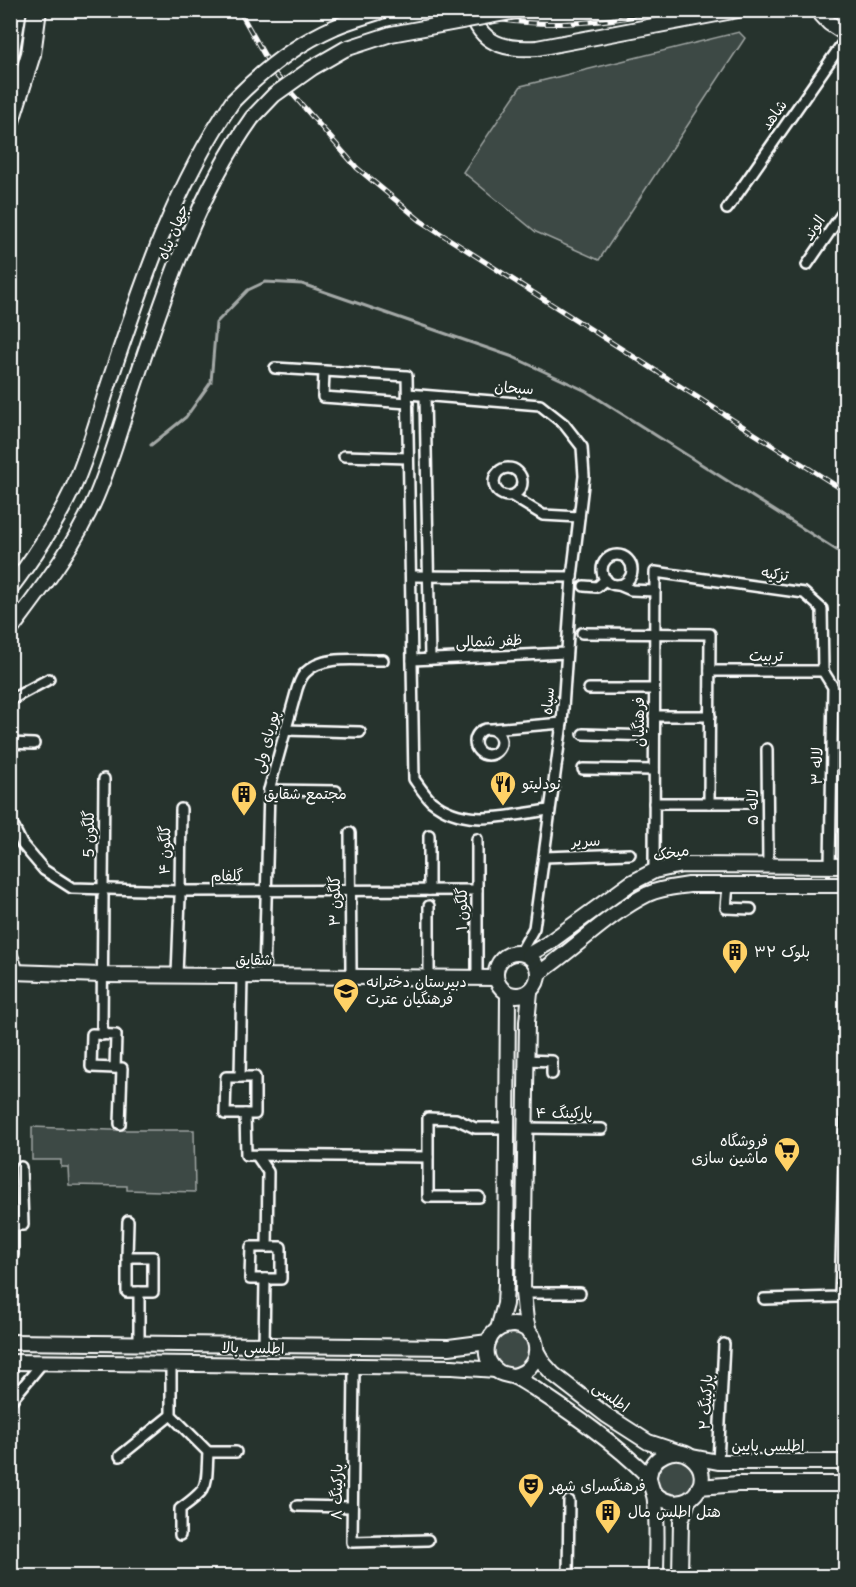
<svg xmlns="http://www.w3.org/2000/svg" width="856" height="1587" viewBox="0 0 856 1587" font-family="'Playpen Sans','Playpen Sans Arabic',sans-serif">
  <rect width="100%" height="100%" fill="#26332d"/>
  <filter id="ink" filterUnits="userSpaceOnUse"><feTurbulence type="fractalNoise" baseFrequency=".0167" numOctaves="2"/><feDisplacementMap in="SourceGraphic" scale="12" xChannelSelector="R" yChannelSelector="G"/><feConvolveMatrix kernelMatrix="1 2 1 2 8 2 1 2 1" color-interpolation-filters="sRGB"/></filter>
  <g filter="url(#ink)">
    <g fill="#3e4944" stroke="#9ea4a2" stroke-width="1.5">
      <polygon points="739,32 745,38 599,260 536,232 463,172 521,86"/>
      <polygon points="32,1127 110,1130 194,1130 195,1192 127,1190 127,1186 69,1185 68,1167 61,1167 61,1160 32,1160"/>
      <circle cx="511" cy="1350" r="18"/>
      <circle cx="676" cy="1478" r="19"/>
    </g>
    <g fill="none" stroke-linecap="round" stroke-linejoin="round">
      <polyline stroke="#a4a9a7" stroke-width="3" points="151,445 186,417 211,382 216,323 248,290 265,282 302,284 513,357 586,391 846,556"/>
      <g stroke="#fff" stroke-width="14">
        <g id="street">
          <polyline points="727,209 846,38"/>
          <polyline points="807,265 846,208"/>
          <path d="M275,368L407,376L414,779C419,786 425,795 431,801C466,829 508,815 549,810"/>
          <polyline points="324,371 323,397 408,403"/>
          <polyline points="408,394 540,405 564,424 582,447 584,476 572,577 562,723 534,928 520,953"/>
          <polyline points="425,396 430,659"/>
          <polyline points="344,456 408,458"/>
          <circle cx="508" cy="482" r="14"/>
          <polyline points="512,496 543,515 579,517"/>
          <circle cx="617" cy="570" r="15"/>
          <polyline points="411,576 572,577"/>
          <polyline points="619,585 631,590 655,591"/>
          <polyline points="584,586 597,587 606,579"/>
          <polyline points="582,633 710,634 709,803"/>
          <polyline points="412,660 566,653"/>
          <polyline points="710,671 823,671"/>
          <polyline points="823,671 833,687 830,866"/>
          <polyline points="589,689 654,689"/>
          <polyline points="10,700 49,679"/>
          <polyline points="654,716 710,716"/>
          <circle cx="488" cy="742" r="13"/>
          <polyline points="492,729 562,723"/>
          <polyline points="285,730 360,732"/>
          <polyline points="583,734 654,736"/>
          <polyline points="10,743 34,744"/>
          <polyline points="767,749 768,865"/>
          <polyline points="583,769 654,770"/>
          <polyline points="269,790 336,791"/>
          <polyline points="654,803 749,803"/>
          <polyline points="10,820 22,844 44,870 72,888 180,891 477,890"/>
          <polyline points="350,833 351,970"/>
          <polyline points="429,835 429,890"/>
          <polyline points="477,839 477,978"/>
          <polyline points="544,857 630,854"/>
          <polyline points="654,871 655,572 804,593 822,609 823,671"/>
          <polyline points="728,885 726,908 751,909"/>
          <polyline points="103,889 104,779"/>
          <polyline points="180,891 181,809"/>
          <polyline points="177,975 180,897"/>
          <path d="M264,976L269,790L297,689C299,683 301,676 306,672C324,654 359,661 383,660"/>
          <polyline points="429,977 429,906"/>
          <polygon points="92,1034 116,1035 115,1068 91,1067"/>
          <polyline points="102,1035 103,896"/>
          <polyline points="526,1060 552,1061 552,1074"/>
          <polyline points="115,1068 122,1068 120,1124"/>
          <polygon points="226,1077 255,1077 255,1114 225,1114"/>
          <polyline points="240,1077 242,976"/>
          <polyline points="245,1114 246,1155 428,1157"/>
          <polyline points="525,1128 602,1129"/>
          <polyline points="257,1156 268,1172 267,1247"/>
          <polyline points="479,1197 428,1197 428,1118 456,1119 475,1128 508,1128"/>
          <polyline points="10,1225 13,1225 13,1255 10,1255"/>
          <polyline points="13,1225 23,1225 21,1167"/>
          <polygon points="251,1247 281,1247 281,1279 250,1279"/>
          <rect x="127" y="1257" width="26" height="35"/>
          <polyline points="127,1257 128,1221"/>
          <polyline points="523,1293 580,1293"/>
          <polyline points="764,1299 840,1297 846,1098"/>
          <polyline points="139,1344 139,1292"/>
          <polyline points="264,1345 265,1279"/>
          <path d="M171,1363V1415L208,1452C206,1488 210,1487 180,1509V1535"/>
          <polyline points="354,1366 352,1542 428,1540"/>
          <polyline points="10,1402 43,1362"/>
          <polyline points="208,1452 236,1452"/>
          <polyline points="120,1456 171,1415"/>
          <polyline points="718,1462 724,1344"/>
          <polyline points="297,1506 352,1507"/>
          <polyline points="568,1576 569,1501"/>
        </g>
      </g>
      <g stroke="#fff" stroke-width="18">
        <g id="secondary">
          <path d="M471,10C480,45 506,50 537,48L738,10"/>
          <polyline points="817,10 829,23 846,34"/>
          <path d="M10,589C34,557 56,524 73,488C89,453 98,416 110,380C142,284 175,185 233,101"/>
          <path d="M10,631C42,588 75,546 96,497C111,462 121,425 133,389C164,296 195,198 252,118"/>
          <circle cx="517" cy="974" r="21"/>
          <polyline points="528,955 547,944 631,883 654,871 682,865 846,866"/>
          <polyline points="10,956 14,966 10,976"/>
          <polyline points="13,972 101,975 496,978"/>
          <path d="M539,973C576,948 608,914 648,894C661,888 676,887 689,885H846"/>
          <polyline points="498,1329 505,1304 506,1284 508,994"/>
          <polyline points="529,1333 526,1320 523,1293 527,1022 530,992"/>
          <polyline points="10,1342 449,1347 488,1342"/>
          <polyline points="537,1352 544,1364 553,1374 606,1415 648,1442 675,1451"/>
          <polyline points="10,1362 452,1367 496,1370"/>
          <path d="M513,1376C550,1368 539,1318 506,1326C488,1330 481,1352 492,1366C498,1374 504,1374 512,1376C519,1378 526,1384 532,1387C573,1414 614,1442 649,1477"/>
          <polyline points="692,1457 718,1462 846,1462"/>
          <polyline points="699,1487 738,1484 846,1484"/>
          <path d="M655,1494C687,1521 719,1478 691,1457C675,1445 651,1456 649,1476C649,1485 655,1493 655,1502C658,1527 656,1552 656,1576"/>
          <polyline points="680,1576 681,1521 688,1501"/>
        </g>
      </g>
      <g stroke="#fff" stroke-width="22">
        <g id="highway">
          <polyline points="10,50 17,10"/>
          <polyline points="10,121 31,54 37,10"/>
        </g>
      </g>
      <use href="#street" stroke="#26332d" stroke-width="9"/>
      <use href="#secondary" stroke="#26332d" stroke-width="14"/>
      <use href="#highway" stroke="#26332d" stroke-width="18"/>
      <g stroke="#fff" stroke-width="5">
        <g id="rail">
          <polyline points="239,10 275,74 357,168 421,221 846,492"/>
          <path d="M456,10C528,31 595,25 668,10"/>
        </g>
      </g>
      <use href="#rail" stroke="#26332d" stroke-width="3" stroke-dasharray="9" stroke-linecap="butt"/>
      <g stroke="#fff" stroke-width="18" stroke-linecap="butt">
        <g id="secondary-bridge">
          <path d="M233,101C262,71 296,44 335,27C350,20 368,16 384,10"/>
          <polyline points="252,118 274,95 312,68 345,49 391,34 522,10"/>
        </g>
      </g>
      <use href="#secondary-bridge" stroke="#26332d" stroke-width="14"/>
    </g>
  </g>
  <defs>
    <g id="restaurant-pin" transform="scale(1.35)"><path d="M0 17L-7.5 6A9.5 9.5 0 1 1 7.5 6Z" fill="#ffd166" stroke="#26332d"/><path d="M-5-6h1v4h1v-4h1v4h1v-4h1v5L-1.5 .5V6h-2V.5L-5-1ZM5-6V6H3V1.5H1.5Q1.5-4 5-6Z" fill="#111"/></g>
    <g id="building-pin" transform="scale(1.35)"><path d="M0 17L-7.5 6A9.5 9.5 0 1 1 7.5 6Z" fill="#ffd166" stroke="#26332d"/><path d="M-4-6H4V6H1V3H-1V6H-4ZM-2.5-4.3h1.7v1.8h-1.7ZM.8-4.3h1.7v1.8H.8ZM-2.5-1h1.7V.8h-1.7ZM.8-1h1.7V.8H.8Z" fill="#111"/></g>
    <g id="school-pin" transform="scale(1.35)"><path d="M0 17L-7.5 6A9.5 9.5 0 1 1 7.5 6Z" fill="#ffd166" stroke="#26332d"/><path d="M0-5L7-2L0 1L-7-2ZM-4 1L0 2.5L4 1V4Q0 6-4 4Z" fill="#111"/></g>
    <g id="supermarket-pin" transform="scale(1.35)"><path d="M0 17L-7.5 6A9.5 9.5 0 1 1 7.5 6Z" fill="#ffd166" stroke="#26332d"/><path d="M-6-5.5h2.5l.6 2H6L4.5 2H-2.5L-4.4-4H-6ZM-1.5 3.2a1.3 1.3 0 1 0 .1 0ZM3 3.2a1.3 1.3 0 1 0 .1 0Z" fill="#111"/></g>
    <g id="theatre-pin" transform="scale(1.35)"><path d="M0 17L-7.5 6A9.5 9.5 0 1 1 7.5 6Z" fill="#ffd166" stroke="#26332d"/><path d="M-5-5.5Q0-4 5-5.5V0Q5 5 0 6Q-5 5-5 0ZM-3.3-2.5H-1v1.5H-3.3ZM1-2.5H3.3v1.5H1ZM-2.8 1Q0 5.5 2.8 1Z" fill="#111"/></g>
  </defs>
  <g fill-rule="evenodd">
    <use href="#restaurant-pin" x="503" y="784"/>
    <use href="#building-pin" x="244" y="794"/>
    <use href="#building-pin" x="735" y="952"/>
    <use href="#school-pin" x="346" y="991"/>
    <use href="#supermarket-pin" x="787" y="1150"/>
    <use href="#theatre-pin" x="531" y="1486"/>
    <use href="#building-pin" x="608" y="1512"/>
  </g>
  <g text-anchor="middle" stroke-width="4.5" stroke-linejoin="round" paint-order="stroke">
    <g font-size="15" fill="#fff" stroke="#26332d">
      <text transform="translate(774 115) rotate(-55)" y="5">شاهد</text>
      <text transform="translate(814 228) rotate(-56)" y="5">الوند</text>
      <text transform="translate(173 232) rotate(-68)" y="5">جهان پناه</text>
      <text transform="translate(514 388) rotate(4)" y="5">سبحان</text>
      <text transform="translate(775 574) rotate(8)" y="5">تزکیه</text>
      <text transform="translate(489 641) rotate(-2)" y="5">ظفر شمالی</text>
      <text x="766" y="661">تربیت</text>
      <text transform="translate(548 701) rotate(-86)" y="5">سپاه</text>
      <text transform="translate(639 722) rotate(-90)" y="5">فرهنگیان</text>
      <text transform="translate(266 742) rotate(-75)" y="5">پوریای ولی</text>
      <text transform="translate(817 766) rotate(-89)" y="5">لاله ۳</text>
      <text transform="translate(753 807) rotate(-90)" y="5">لاله ۵</text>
      <text transform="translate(89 834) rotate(-90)" y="5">گلگون 5</text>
      <text transform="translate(586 841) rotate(-2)" y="5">سریر</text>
      <text transform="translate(165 850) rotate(-89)" y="5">گلگون ۴</text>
      <text transform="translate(671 853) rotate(-10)" y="5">میخک</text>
      <text x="227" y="881">گلفام</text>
      <text transform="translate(335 901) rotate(-90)" y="5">گلگون ۳</text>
      <text transform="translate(462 909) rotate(-90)" y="5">گلگون ۱</text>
      <text x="254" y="965">شقایق</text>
      <text x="564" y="1118">پارکینگ ۴</text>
      <text transform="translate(253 1348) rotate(1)" y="5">اطلسی بالا</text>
      <text transform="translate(611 1397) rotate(36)" y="5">اطلسی</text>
      <text transform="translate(706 1402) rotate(-87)" y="5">پارکینگ ۲</text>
      <text x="768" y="1451">اطلسی پایین</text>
      <text transform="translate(337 1492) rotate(-89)" y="5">پارکینگ ۸</text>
    </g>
    <g font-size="15" fill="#fff" stroke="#26332d" text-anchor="start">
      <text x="522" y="789">نودلیتو</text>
      <text x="264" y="799">مجتمع شقایق</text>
      <text x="754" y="957">بلوک ۳۲</text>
      <text x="366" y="987">دبیرستان دخترانه<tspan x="366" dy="17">فرهنگیان عترت</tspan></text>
      <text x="768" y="1146" text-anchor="end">فروشگاه<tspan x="768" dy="17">ماشین سازی</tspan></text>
      <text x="550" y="1491">فرهنگسرای شهر</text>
      <text x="628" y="1517">هتل اطلس مال</text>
    </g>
  </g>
  <rect width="856" height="1587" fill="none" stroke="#26332d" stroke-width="36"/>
  <rect x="18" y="18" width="820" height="1551" fill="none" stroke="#fff" stroke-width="2" filter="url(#ink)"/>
</svg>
